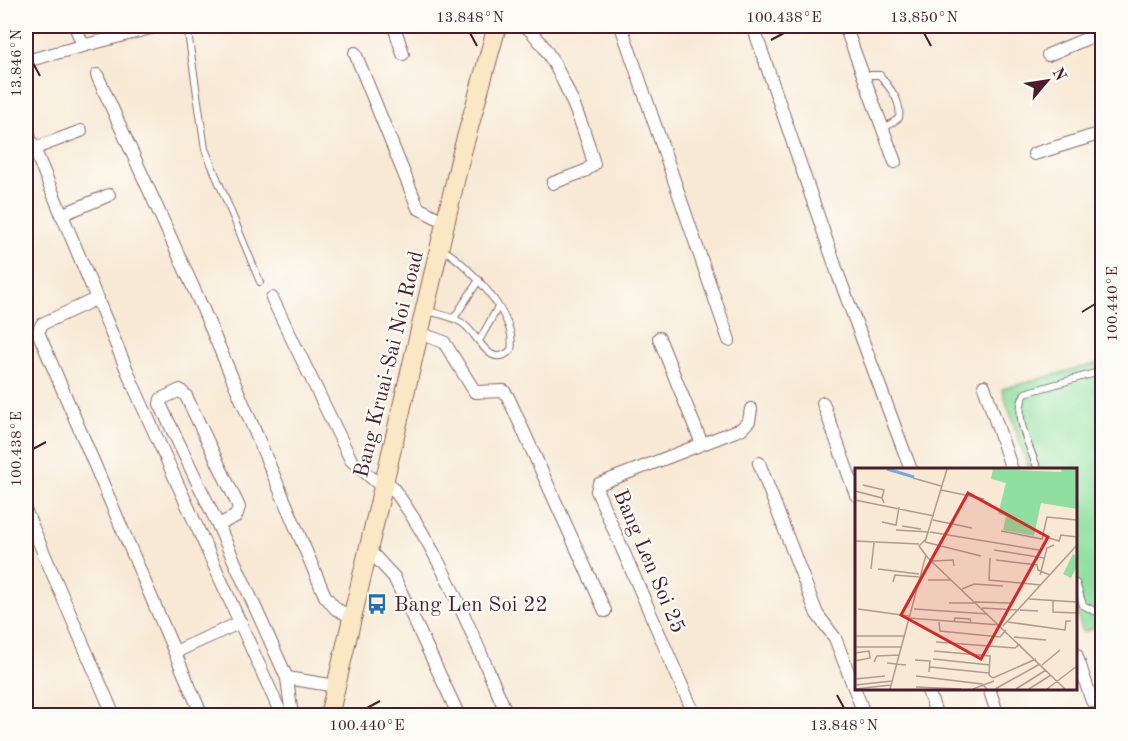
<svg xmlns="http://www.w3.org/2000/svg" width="1128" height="741" viewBox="0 0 1128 741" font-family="'Old Standard TT',serif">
  <rect width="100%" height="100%" fill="#fdfcf7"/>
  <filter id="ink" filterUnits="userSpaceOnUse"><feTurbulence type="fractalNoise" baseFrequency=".0167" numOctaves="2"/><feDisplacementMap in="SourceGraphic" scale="12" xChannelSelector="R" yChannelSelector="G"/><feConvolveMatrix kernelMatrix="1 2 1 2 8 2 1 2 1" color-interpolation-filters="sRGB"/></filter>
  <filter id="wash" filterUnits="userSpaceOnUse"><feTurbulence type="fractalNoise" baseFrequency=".008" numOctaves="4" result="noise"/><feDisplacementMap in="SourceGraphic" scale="24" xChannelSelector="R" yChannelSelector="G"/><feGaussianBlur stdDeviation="1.35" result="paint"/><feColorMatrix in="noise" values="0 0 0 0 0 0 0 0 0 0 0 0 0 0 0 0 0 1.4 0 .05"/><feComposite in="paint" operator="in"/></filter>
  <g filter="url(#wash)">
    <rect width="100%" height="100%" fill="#f7e9d4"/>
    <polygon fill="#8fe0a0" stroke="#6c8066" stroke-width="1.5" points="1102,362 1102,625 1083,632 1076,610 1076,470 1029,469 1002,389"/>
  </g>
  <g filter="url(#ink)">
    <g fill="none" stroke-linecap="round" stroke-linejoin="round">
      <g stroke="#876666" stroke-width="8">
        <g id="service">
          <polyline points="187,26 205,149 260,282"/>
          <path d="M863,75H880C889,88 902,100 899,118L883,129"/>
          <path d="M427,311C439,314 452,316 462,323C479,334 489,371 511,350C518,318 469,264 442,249"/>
          <polyline points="454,318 479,280"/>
          <polyline points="479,341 498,307"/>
          <path d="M1038,470C1030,446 1012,416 1025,393L1102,371"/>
          <polyline points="1076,583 1083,605 1094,611 1102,611"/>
        </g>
      </g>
      <g stroke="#876666" stroke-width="14">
        <g id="minor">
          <polyline points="75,26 83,45"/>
          <polyline points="394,26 403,54"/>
          <path d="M525,26C555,49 584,126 594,164L585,171L553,183"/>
          <polyline points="621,26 729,340"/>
          <polyline points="753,26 839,277 911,470"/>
          <polyline points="845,26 895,162"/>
          <polyline points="355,53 418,208 445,222"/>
          <polyline points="1048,55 1102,32"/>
          <polyline points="26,61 158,26"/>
          <polyline points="97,75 202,307 325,596 336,609 352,617"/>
          <polyline points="26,129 134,387 282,716"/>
          <polyline points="33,149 81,131"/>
          <polyline points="1034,154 1102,133"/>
          <polyline points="61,215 109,195"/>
          <polyline points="98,298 42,324 38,332 202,716"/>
          <polyline points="272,298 351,460 381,486"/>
          <polyline points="26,312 27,312"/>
          <polyline points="419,333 444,342 475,392 504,391 508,397 605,611"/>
          <polyline points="659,338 702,444"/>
          <polyline points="984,386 1012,470"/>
          <polyline points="823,403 856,495"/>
          <polyline points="759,463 817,614 835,638 865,716"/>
          <path d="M384,477C439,544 472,636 508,716"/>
          <polyline points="26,512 114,716"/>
          <polyline points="218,525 236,516 239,507 186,396 180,390 161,399 160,404 218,525 287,678 292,716"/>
          <polyline points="367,548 394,577 459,716"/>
          <polyline points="175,652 241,622"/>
          <polyline points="1076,654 1092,701 1102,700"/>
          <polyline points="287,678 336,686"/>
          <polyline points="927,688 937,716"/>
          <polyline points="989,688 998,716"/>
          <polyline points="695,716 597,491 599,484 741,429 749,421 751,409"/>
        </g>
      </g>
      <g stroke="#876666" stroke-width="20">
        <polyline id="secondary" points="329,716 461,156 497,26"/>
      </g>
      <use href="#service" stroke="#fff" stroke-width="6"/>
      <use href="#minor" stroke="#fff" stroke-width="12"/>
      <use href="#secondary" stroke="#fae7c3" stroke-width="18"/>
    </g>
  </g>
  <path fill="none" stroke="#4a1f2b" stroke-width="2" d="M470,33L477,46M924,33L931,46M771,40L784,33M33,63L40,76M1082,312L1095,304M33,449L46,442M837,695L844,708M367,708L380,701"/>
  <defs>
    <g id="bus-bare" transform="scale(1.62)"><path d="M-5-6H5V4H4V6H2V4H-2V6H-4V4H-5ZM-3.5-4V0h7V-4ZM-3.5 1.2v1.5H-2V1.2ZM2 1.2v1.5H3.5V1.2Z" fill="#1f6fb2" stroke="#fdfcf7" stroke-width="2.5" paint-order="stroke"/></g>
  </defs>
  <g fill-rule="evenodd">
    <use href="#bus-bare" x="377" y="604"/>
  </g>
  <g text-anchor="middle" stroke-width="4.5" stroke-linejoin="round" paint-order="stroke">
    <g font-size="21" fill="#4a1f2b" stroke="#fdfcf7">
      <text transform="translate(388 364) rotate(-76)" y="7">Bang Kruai-Sai Noi Road</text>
      <text transform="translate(650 561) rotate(67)" y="7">Bang Len Soi 25</text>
    </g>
    <g font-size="21" fill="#4a1f2b" stroke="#fdfcf7" text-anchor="start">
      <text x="394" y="611">Bang Len Soi 22</text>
    </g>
  </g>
  <g transform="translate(855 468)">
    <rect width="222" height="222" fill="#f7e9d4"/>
    <path d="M138,1L206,4L207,1H222V41L186,35L179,68L148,62L151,48L143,46L151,15L136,11ZM218,86L222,88V98L216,110L208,106Z" fill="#8fe0a0"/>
    <path fill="none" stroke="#71a9e0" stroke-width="3" d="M32,1L59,9"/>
    <path fill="none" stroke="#b29890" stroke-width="1.5" d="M58,10L86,18M8,17L29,22L27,30M86,22L129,31M0,23L27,30L29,35M0,32L79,48M78,52L117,60M27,54L41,57L44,39M47,58L66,61M41,62L74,64M146,63L187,71L192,49L222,52M75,64L184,82M191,69L204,73L206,67L222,69M71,71L64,78L73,90L210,221M0,73L64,76M70,74L126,88M70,74L92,1M139,82L189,90M135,90L134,112L186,117M141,92L182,97L183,102L195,107M77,93L98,92L99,98M16,101L19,75M23,101L64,106M185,107L192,80L199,77M73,112H96M38,114L40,107L64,109M107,121L119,116L148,118M174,131L222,134M198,133V144L222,145M120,134L155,135M94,135H120M127,140L164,142M3,141L54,148M59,141L133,146M165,142L183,143M53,150L145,157M84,154L85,163L145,169L151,162M99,154L100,150L115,151L116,155M153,154L210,162L211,153H216M148,158L222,77M0,168H49M159,169L191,172M81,174L160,180L165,176M0,179H46M79,183L135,188L134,207L138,210L181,191M0,185L14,183L15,190L0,193M78,191L135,197M60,192L75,193L74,204M19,194L22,188L44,187M32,195L51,197M187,197L205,182M75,199L134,205M61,208L127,216L132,221M0,211L30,208M0,217L37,213M61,219L106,221M0,221L36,217M35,221L71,87M118,221L139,213M140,221L185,196M161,221L191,202M174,221L196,207M192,221L222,198"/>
    <path fill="#d62828" fill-opacity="0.15" stroke="#d62828" stroke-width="3" d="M113,25L193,69L126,191L46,147Z"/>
    <rect width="222" height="222" fill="none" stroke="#4a1f2b" stroke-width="3"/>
  </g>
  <rect width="1128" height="741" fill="none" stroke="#fdfcf7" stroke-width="66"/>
  <g transform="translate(1047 81) rotate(61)" stroke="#fdfcf7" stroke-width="4.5" paint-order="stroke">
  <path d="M0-4.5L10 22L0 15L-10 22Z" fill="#4a1f2b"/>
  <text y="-9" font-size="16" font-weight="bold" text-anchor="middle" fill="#4a1f2b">N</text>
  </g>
  <rect x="33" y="33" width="1062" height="675" fill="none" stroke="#4a1f2b" stroke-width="2"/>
  <g font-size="15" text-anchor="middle" fill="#4a1f2b">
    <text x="470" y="22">13.848°N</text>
    <text x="784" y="22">100.438°E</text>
    <text x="924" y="22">13.850°N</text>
    <text transform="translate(16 63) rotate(-90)" y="5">13.846°N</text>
    <text transform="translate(1112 304) rotate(-90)" y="5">100.440°E</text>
    <text transform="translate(16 449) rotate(-90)" y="5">100.438°E</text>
    <text x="367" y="730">100.440°E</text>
    <text x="844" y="730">13.848°N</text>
  </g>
</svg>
